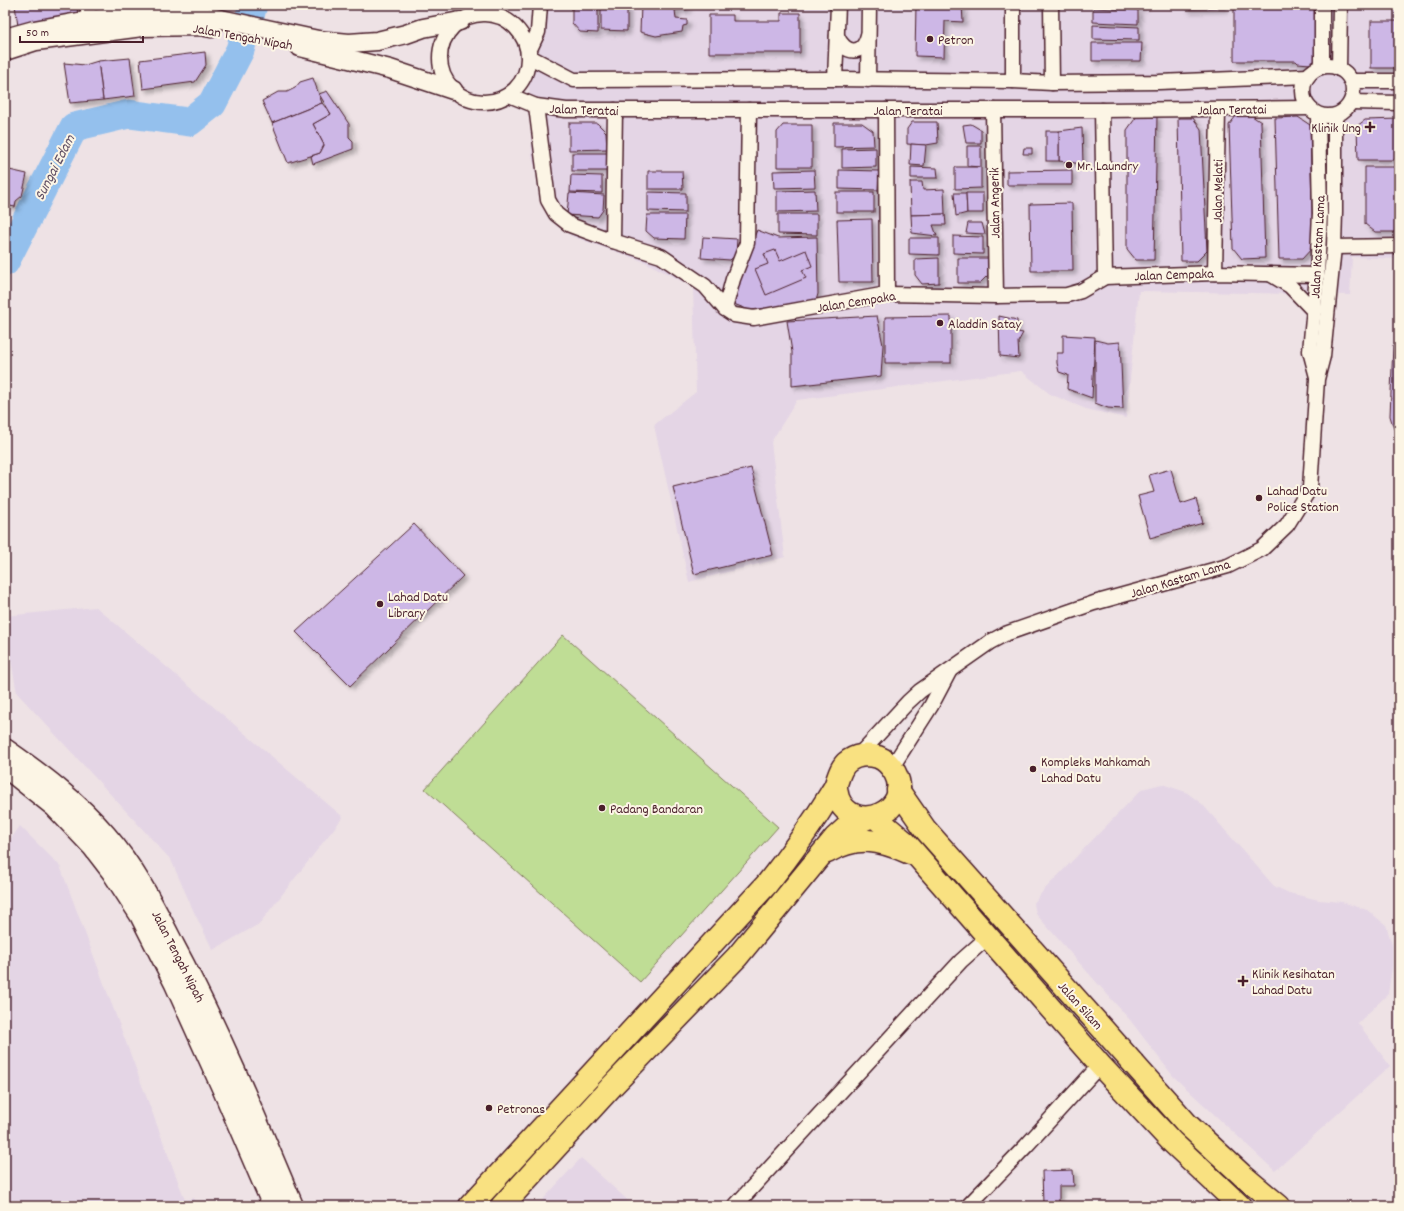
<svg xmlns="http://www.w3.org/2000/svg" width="1404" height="1211" viewBox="0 0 1404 1211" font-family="Dekko,sans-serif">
  <defs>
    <filter id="shadow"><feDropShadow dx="3.5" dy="3.5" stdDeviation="2" flood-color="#0004"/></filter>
  </defs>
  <rect width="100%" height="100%" fill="#eee2e5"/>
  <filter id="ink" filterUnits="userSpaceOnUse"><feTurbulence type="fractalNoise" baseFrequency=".025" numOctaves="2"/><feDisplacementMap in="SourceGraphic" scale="8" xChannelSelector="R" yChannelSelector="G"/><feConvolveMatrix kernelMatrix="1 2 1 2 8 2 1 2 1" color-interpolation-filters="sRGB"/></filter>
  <g filter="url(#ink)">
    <g fill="#e4d5e5">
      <polygon points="538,5 1399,5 1399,259 1352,257 1350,295 1139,291 1126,418 1086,409 1050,394 1021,371 797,400 771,442 785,557 689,582 654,425 696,392 693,287 645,262 571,236 547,215 532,157 529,86"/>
      <polygon points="96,607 343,817 259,924 213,950 194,912 171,860 17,693 5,627 5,616"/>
      <polygon points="1162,784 1186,792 1202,804 1274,886 1289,893 1319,900 1342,902 1367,910 1386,925 1392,945 1392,967 1388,994 1358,1023 1390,1066 1275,1171 1173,1076 1130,1020 1036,914 1034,903 1043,891 1142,789"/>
      <polygon points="20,826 60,866 185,1200 194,1198 197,1206 5,1206 5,847"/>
      <polygon points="581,1158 634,1206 537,1206"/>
    </g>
    <polygon fill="#bfdd95" stroke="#847e60" points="563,635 778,827 640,982 425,789"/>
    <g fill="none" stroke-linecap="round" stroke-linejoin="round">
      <polyline stroke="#94c0ed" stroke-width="29" points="5,262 74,127 129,114 189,122 212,104 240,50 253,5"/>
    </g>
    <g fill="#cdb7e6" stroke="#4a1f2b" filter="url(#shadow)">
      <polygon points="15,5 77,5 78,18 18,26"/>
      <polygon points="572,5 598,5 598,33 580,32 572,23"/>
      <polygon points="601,5 627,5 627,31 601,30"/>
      <polygon points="641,5 687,5 687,9 675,10 676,19 687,20 687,25 683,26 682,32 656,36 640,32"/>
      <polygon points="916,5 962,5 963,22 945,21 944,57 915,56"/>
      <polygon points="1094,5 1143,5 1143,7 1094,6"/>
      <polygon points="1186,5 1225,5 1225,8 1186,9"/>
      <polygon points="1234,6 1320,7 1320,58 1310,64 1298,63 1296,61 1234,61"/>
      <polygon points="1093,8 1138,10 1138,24 1093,22"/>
      <polygon points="781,13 800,13 800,53 709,53 709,15 733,15 733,21 781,21"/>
      <rect x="1371" y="21" width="28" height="47"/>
      <polygon points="1093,25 1139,27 1139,40 1093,39"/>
      <polygon points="1092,43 1142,43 1141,61 1092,61"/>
      <polygon points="205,52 206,65 195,82 143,89 140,60"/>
      <polygon points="130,58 135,96 103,100 98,61"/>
      <polygon points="98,61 103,100 70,103 64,63 85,65"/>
      <polygon points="313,78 322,103 272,123 262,101 278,92 287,92 295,88 300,82"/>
      <polygon points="327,91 349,124 349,137 353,141 353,149 313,164 311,156 320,153 324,145 313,124 331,114 319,94"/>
      <polygon points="322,103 331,114 313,124 324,145 320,153 288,163 272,123"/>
      <polygon points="1137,116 1157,116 1154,260 1136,260 1127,249 1127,130"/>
      <polygon points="1236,116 1252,116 1261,122 1265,258 1242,259 1233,248 1229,125"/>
      <polygon points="1298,117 1310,125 1313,247 1302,259 1279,259 1275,118"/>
      <polygon points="1178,118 1193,118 1201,129 1207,251 1197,261 1181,261"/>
      <polygon points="1399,119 1399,160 1358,160 1357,126 1365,120"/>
      <polygon points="912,122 937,122 938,143 926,145 907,144 907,129"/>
      <polygon points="569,123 597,123 606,132 607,149 569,150"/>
      <polygon points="834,123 862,123 873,131 874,146 834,147"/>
      <polygon points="971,124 981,130 981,143 966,143 963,125"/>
      <polygon points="783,125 812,125 812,167 777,167 777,132"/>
      <polygon points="1082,128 1083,164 1059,161 1059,131"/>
      <rect x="1046" y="131" width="13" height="30"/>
      <polygon points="911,144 926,145 924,166 910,165"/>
      <polygon points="967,146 981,146 981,167 967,166"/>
      <polygon points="876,148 876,167 842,168 842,149"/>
      <polygon points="1024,148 1032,148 1032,154 1023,154"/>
      <rect x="572" y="153" width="36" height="18"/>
      <polygon points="911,167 937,168 938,178 911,178"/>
      <polygon points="955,167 981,167 981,188 955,189"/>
      <polygon points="1365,167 1399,167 1399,232 1375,232 1365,224"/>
      <polygon points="5,169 27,174 22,196 16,201 15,207 5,205"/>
      <polygon points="814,170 815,187 774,188 773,171"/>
      <polygon points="839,170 879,171 878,190 839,189"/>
      <polygon points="1072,170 1072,185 1007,185 1007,171"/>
      <polygon points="648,171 682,171 683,189 648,189"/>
      <polygon points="571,175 602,176 602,193 570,192"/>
      <polygon points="910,182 922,182 923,190 944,189 945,214 911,215"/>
      <polygon points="815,190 816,211 777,212 777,191"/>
      <polygon points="648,192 686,193 686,212 648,211"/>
      <rect x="836" y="192" width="38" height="20"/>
      <polygon points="569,193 604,195 603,210 598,217 567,215"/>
      <polygon points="954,193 966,193 967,213 956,216"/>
      <polygon points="966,193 983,193 983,213 967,213"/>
      <polygon points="1072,203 1073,271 1031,271 1030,204"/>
      <polygon points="778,214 817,214 817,235 778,234"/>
      <polygon points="945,214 946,225 933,225 937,236 912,233 911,215"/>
      <polygon points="647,215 685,215 684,239 654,238 646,231"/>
      <polygon points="872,219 873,282 839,282 837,220"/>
      <polygon points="968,223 982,223 985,234 966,233"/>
      <polygon points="757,230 778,238 817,237 818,294 815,304 749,310 729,302"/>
      <polygon points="953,236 983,237 983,254 953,253"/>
      <polygon points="703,237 737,239 736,255 730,260 701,258"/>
      <polygon points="909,238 939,238 939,255 909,254"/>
      <polygon points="775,250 780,261 806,250 812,266 802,270 806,278 766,295 755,269 768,264 764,254"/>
      <polygon points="939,258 939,283 922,284 915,275 915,259"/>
      <polygon points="958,258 988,258 988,275 980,283 958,283"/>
      <polygon points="877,316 883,345 881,376 792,386 792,352 787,321"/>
      <polygon points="951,316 951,363 885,363 885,317"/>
      <polygon points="999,316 1017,320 1017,332 1023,333 1018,342 1019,358 1000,356"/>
      <polygon points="1063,335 1095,337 1092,398 1067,389 1068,375 1059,372 1057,363 1057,353 1063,353"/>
      <polygon points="1095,340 1108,343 1120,342 1123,409 1108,408 1095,403"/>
      <polygon points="1393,345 1399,346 1399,429 1394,429 1390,416"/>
      <polygon points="751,468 773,555 694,574 673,487"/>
      <polygon points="1171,469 1181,504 1196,499 1203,523 1150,538 1138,496 1154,492 1149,475"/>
      <polygon points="414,524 463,576 350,686 296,632"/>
      <polygon points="1073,1170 1074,1186 1059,1186 1059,1204 1043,1204 1042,1171"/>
    </g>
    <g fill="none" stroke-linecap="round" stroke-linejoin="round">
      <g stroke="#4a1f2b" stroke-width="17">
        <g id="minor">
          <polyline points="87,5 91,29"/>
          <polyline points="1013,5 1013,81"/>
          <polyline points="1051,5 1052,83"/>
          <polyline points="1322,5 1322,67"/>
          <circle cx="484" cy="58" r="44"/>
          <path d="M837,36C845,55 863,56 868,35"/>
          <polyline points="529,51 538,32 540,5"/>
          <polyline points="530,57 574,80 835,79 1013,81 1052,83 1159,82 1308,76"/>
          <circle cx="1328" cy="91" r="25"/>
          <polyline points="1339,69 1340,5"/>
          <polyline points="835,79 838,5"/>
          <polyline points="868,80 869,5"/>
          <polyline points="1351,81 1399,81"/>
          <polyline points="509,95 536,106 566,110 1102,110 1309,108"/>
          <polyline points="1351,102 1399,103"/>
          <polyline points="536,106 548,200 556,214 570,225 613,241 661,256 705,286 725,309 734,315 754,318 887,294 996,296 1067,295 1081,291 1105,277 1215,273 1317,275"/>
          <polyline points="886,110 887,294"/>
          <polyline points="993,110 996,296"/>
          <polyline points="1102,110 1105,277"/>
          <polyline points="613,241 615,110"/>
          <polyline points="1334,247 1399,246"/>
          <polyline points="1215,273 1218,110"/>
          <polyline points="1270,274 1290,286 1314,311"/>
          <polyline points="725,309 733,279 747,243 749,110"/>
          <polyline points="1317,377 1310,351 1317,275 1320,213 1318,115"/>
          <polyline points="858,756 908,702 920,691 990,642 1005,634 1094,603 1228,566 1262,549 1287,525 1310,488 1317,379 1323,356 1334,247 1335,212 1335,116"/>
          <polyline points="892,767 931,706 949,672"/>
          <polyline points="735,1206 961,961 989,936"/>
          <polyline points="968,1206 1026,1146 1100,1065"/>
        </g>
      </g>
      <g stroke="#4a1f2b" stroke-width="21">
        <g id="tertiary">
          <polyline points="5,38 34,30 111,16 144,13 174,12 202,15 318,40 349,43 377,41 406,34 423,28 460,21"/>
          <polyline points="300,47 390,69 453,90"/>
          <polyline points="5,51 36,41 142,27 200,26 211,28"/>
        </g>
      </g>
      <g stroke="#4a1f2b" stroke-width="23">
        <g id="secondary">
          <path d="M5,749C41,774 77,801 106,835C135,868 154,906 174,945C219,1029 256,1118 293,1206"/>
          <polyline points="5,767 55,807 92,846 112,872 140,915 175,984 223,1090 273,1206"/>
        </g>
      </g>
      <g stroke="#4a1f2b" stroke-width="25">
        <g id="trunk">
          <polyline points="898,790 925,829 1188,1125 1242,1175 1279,1206"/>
          <polyline points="875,817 906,843 1100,1065 1172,1142 1240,1206"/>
          <path d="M827,852C858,835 878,839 910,853"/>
          <path d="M470,1206L767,884C790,855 811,826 830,795C832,791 835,788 836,784C839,776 840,769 846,763C855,755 867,754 878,757C886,760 891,766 895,773C915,811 853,837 838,798C837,794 836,789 836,786"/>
          <polyline points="502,1206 612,1086 737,957 835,838 846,828 867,818"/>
        </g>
      </g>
      <use href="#minor" stroke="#fcf5e5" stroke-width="14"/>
      <use href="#tertiary" stroke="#fcf5e5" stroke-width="18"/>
      <use href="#secondary" stroke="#fcf5e5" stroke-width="20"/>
      <use href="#trunk" stroke="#f9e181" stroke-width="22"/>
    </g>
  </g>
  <g fill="#4a1f2b" stroke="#fcf5e5" stroke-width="1.5">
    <circle cx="930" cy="39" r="4"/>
    <path d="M1368 121h4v4h4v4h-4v4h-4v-4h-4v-4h4z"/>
    <circle cx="1069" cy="165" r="4"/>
    <circle cx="940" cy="323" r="4"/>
    <circle cx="1259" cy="498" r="4"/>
    <circle cx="380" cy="604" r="4"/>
    <circle cx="1033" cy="769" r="4"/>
    <circle cx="602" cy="808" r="4"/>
    <path d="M1241 975h4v4h4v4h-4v4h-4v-4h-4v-4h4z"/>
    <circle cx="489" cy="1108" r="4"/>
  </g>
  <g text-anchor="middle" stroke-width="4" stroke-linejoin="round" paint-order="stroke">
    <g font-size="14" fill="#4a1f2b" stroke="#fcf5e5">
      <text transform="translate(243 36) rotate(10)" y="5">Jalan Tengah Nipah</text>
      <text transform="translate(584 109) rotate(2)" y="5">Jalan Teratai</text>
      <text transform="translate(1232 109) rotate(-1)" y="5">Jalan Teratai</text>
      <text x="908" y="115">Jalan Teratai</text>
      <text transform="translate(1217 191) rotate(-89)" y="5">Jalan Melati</text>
      <text transform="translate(994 203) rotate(-91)" y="5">Jalan Angerik</text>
      <text transform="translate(1317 247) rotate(-87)" y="5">Jalan Kastam Lama</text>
      <text transform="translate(1174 274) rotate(-2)" y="5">Jalan Cempaka</text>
      <text transform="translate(856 301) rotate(-9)" y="5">Jalan Cempaka</text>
      <text transform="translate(1180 578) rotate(-17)" y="5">Jalan Kastam Lama</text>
      <text transform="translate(179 956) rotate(63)" y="5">Jalan Tengah Nipah</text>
      <text transform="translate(1081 1005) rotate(48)" y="5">Jalan Silam</text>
    </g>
    <g font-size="14" fill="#4a1f2b" stroke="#fcf5e5" text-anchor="start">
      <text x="938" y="44">Petron</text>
      <text x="1361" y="132" text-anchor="end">Klinik Ung</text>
      <text x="1077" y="170">Mr. Laundry</text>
      <text x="948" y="328">Aladdin Satay</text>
      <text x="1267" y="495">Lahad Datu<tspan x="1267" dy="16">Police Station</tspan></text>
      <text x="388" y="601">Lahad Datu<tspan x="388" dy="16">Library</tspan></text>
      <text x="1041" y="766">Kompleks Mahkamah<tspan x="1041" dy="16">Lahad Datu</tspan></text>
      <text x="610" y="813">Padang Bandaran</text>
      <text x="1252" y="978">Klinik Kesihatan<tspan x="1252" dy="16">Lahad Datu</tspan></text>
      <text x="497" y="1113">Petronas</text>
    </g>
    <g font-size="15" font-style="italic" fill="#604f65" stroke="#fcf5e5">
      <text transform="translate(54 167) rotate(-63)" y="5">Sungai Edam</text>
    </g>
  </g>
  <rect width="1404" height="1211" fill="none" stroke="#fcf5e5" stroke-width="20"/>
  <rect x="10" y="10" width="1384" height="1191" fill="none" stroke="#4a1f2b" stroke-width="1.5" filter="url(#ink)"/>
  <path d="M20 36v6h123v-6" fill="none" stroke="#4a1f2b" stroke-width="2"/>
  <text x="26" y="36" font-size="12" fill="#4a1f2b" stroke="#fcf5e5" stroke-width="3" paint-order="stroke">50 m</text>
</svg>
